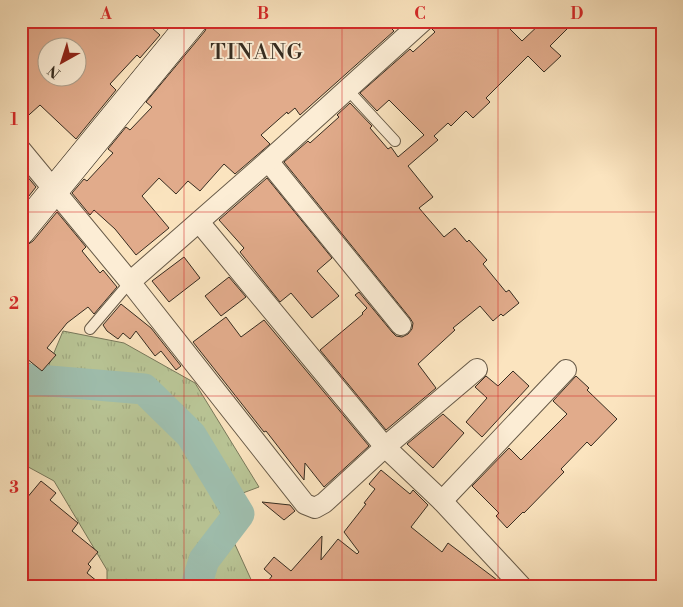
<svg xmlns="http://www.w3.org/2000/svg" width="683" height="607" viewBox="0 0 683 607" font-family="'Libre Bodoni',serif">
  <defs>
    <pattern id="grass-tufts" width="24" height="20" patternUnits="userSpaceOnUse" patternTransform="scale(1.25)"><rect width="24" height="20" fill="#b9c596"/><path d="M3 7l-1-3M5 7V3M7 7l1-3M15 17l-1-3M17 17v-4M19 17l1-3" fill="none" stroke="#a0a981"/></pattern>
  </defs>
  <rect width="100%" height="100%" fill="#fbe4bf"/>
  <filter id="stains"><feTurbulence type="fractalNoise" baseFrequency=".004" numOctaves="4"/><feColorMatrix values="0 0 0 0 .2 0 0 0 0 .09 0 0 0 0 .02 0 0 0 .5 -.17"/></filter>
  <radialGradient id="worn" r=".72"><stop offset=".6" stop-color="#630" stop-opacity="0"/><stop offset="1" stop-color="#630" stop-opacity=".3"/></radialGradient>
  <polygon fill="url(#grass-tufts)" stroke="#78785b" points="63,331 124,343 195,383 259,487 216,503 254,586 107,586 107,570 54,481 21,463 21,359 46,372"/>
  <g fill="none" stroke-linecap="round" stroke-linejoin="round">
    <polyline stroke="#9fbfaf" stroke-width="31" points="21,380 26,379 144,389 191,435 239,514 204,560 196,586"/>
  </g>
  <g fill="#e1ab8b" stroke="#362c20" fill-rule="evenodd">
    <path d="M21,21H158L152,28L160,35L140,58L137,55L110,84L116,90L76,139L40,105L21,122ZM48,48H78V78H48Z"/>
    <polygon points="209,21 401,21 392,29 394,31 300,115 295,108 288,114 287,112 261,135 270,144 235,174 224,164 200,191 188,181 176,194 159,178 142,196 169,228 136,255 115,229 94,210 90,215 72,193 84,179 87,181 113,153 108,149 126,127 130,130 152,107 146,102 205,31"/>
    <polygon points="435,21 502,21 522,41 542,22 575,21 550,46 561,56 544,72 528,56 486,98 490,102 473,118 466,111 451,126 448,123 434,136 438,140 408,166 433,197 419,208 444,237 455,228 467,242 469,240 487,260 483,264 506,292 509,290 519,303 503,316 501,314 493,321 480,306 453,328 455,330 418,364 436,388 386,430 320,350 363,314 362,313 367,308 355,295 359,292 392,332 396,336 402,337 408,334 412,329 413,323 410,318 284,162 308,141 310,143 339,117 337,115 350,103 372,126 370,128 388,149 391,147 398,157 424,135 389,100 377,111 360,93 410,49 413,52 435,32 432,29"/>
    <polygon points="21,169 36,187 21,206"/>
    <polygon points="267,178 332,258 317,271 339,296 312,318 291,293 280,302 240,252 244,248 219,220"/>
    <polygon points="57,212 86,247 82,251 100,273 103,270 117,287 94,314 88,307 67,323 47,348 56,355 42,371 21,354 21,246 27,245 33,241"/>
    <polygon points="184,257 200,278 169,302 152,281"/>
    <polygon points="229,277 246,297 221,316 205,296"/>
    <polygon points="121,304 151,328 181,366 176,370 161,351 155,356 136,331 130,339 123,333 118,339 107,331 103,325"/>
    <polygon points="226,317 241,337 264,320 369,446 324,487 305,463 304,480 266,431 264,432 193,342"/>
    <polygon points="513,371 529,386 482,437 466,422 487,398 475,387 486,376 498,386"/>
    <polygon points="576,376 589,388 587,390 617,419 591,446 587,442 561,469 564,472 524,513 523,512 507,528 496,516 499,513 472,486 509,448 521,460 567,414 553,401"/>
    <polygon points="443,414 464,433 433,468 407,444"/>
    <polygon points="381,470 410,494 413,490 428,505 411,527 442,552 448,543 505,586 443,586 436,580 432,586 264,586 272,576 264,569 274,557 291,571 322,536 321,560 338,539 357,554 359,552 344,532 366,504 364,503 375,489 369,484"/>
    <polygon points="41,481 56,493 50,500 78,523 72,531 98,552 88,564 91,567 87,573 103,586 21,586 21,505"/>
    <polygon points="262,502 290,505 295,511 284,520"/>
  </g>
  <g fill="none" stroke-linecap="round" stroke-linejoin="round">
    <g stroke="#675a48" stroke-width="12">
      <g id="lane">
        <polyline points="347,89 395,141"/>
        <polyline points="90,329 130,282"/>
      </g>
    </g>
    <g stroke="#675a48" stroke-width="22">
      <g id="street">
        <polyline points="21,150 130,282 305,504 315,508 324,503 385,447 477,369"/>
        <polyline points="268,161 401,325"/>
        <polyline points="199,222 385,447 442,501 521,586"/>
        <polyline points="130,282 268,161 423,21"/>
        <polyline points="442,501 566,370"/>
      </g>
    </g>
    <g stroke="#362c20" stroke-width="29">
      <polyline id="secondary" points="21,231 193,21"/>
    </g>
    <use href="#lane" stroke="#fcedd5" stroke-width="10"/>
    <use href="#street" stroke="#fcedd5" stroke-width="20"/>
    <use href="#secondary" stroke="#fcedd5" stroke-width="28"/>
  </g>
  <path fill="none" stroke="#d62828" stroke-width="1" stroke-opacity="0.55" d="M184,21V586M342,21V586M498,21V586M21,212H662M21,396H662"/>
  <g text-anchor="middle" stroke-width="4" stroke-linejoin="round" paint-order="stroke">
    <g font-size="22" letter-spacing="1" fill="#362c20" stroke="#fcedd5">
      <text x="257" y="59">TINANG</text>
    </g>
  </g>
  <rect width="683" height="607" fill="none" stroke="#fbe4bf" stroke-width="55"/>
  <g transform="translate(62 62) rotate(219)"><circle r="24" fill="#fcedd5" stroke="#ada08d"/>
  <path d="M0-4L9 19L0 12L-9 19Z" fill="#8f2418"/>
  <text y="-8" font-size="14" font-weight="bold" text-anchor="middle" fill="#362c20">N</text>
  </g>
  <rect x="28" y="28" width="628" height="552" fill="none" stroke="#d62828" stroke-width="2"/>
  <g font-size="16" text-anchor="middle" font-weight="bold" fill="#d62828">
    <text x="106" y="19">A</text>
    <text x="263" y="19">B</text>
    <text x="420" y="19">C</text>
    <text x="577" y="19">D</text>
    <text x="14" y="125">1</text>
    <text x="14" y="309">2</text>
    <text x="14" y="493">3</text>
  </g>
  <rect width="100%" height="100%" filter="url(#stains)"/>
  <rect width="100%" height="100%" fill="url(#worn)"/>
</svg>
